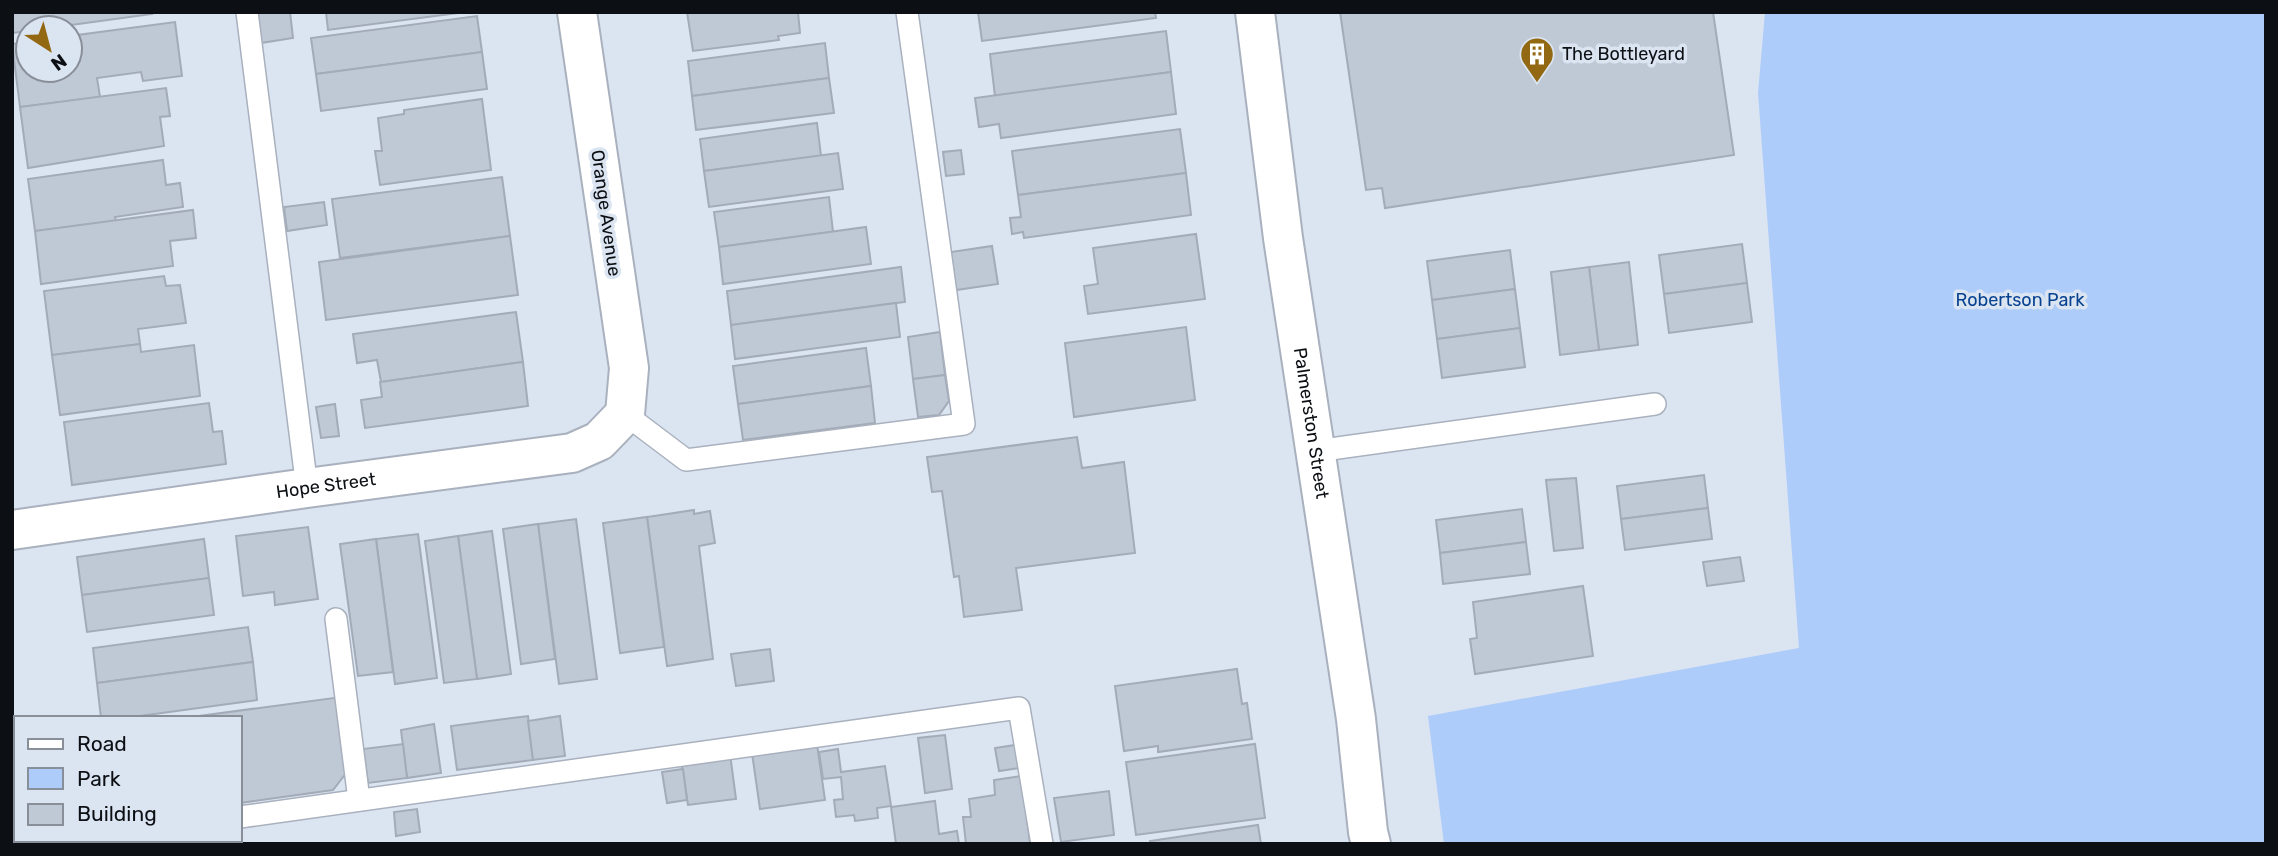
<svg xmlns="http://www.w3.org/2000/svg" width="2278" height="856" viewBox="0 0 2278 856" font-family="Rubik,sans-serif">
  <rect width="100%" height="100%" fill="#dbe4f1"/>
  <polygon fill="#aeccfa" points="1765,12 2266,12 2266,844 1444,844 1428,716 1799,648 1758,93"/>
  <g fill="#bfc8d5" stroke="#a3abb8" stroke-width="2">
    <polygon points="12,12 151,12 152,14 49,28 28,28 28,31 12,33"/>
    <polygon points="257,12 290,12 293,38 261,43"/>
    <polygon points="326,12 466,12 328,30"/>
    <polygon points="687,12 798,12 800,33 778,36 779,40 693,51"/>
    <polygon points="978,12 1155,12 1156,18 982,41"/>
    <polygon points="1340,12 1713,12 1734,155 1385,208 1382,188 1366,190"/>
    <polygon points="477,16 482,52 316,74 311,38"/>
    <polygon points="175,22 182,76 143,81 141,72 97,78 100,97 20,107 12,44 28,42 28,70 70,70 70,36"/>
    <polygon points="1166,31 1171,72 995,96 990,54"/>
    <polygon points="825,43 829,78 692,96 688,61"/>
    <polygon points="482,52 487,89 321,111 316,74"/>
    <polygon points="1171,72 1176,114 1001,138 999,124 979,127 975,98"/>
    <polygon points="829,78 834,113 696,130 692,96"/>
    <polygon points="166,88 170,116 160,117 164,146 28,168 20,107"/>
    <polygon points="482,99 491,170 380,185 375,151 382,151 378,118 404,114 404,110"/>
    <polygon points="817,123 821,156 704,171 700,139"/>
    <polygon points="1180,129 1186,173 1018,195 1012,151"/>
    <polygon points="961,150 964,174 946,176 943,152"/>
    <polygon points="838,153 843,189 709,207 704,171"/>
    <polygon points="163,160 166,185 180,183 183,207 115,217 116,221 35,231 28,179"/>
    <polygon points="1186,173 1191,215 1024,238 1023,232 1012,234 1010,218 1021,217 1018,195"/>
    <polygon points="502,177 510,236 340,258 332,199"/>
    <polygon points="829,197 833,232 719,247 714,212"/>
    <polygon points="324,202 327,225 287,231 284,207"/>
    <polygon points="193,210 196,238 170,241 173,266 41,284 35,231"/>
    <polygon points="866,227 871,264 723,284 719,247"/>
    <polygon points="1196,234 1205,299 1088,314 1084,286 1098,284 1093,248"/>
    <polygon points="510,236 518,295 326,320 319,262"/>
    <polygon points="1742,244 1747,283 1664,294 1659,255"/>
    <polygon points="992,246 998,284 956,290 951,252"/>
    <polygon points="1510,250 1515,289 1432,300 1427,261"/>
    <polygon points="1629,262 1638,345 1599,350 1589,267"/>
    <polygon points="901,267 905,302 731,325 727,291"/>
    <polygon points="1589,267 1599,350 1560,355 1551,272"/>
    <polygon points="164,276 166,286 180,285 186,323 138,329 140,344 52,355 44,291"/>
    <polygon points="1747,283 1752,322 1669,333 1664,294"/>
    <polygon points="1515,289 1520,328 1437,339 1432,300"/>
    <polygon points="896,303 900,337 735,359 731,325"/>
    <polygon points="516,312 523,362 381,382 377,360 357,363 353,334"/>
    <polygon points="1186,327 1195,400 1074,417 1065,343"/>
    <polygon points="1520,328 1525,367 1442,378 1437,339"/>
    <polygon points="940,332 945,375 913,379 908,337"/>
    <polygon points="140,344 141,352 194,345 200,396 60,415 52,355"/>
    <polygon points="866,348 871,386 738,404 733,366"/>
    <polygon points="523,362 528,406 365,428 361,400 382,397 380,382"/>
    <polygon points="945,375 949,401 939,415 918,417 913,379"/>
    <polygon points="871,386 875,423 743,440 738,404"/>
    <polygon points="209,403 213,432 222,431 226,464 72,485 64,422"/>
    <polygon points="335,404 339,436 321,438 316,407"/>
    <polygon points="1077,437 1082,468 1124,462 1135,553 1016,568 1022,610 964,617 959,576 954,577 942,491 932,492 927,457"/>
    <polygon points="1704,475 1708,508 1621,519 1617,486"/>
    <polygon points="1576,478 1583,548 1554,551 1546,480"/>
    <polygon points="1708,508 1712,539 1625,550 1621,519"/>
    <polygon points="1522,509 1526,542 1440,553 1436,520"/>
    <polygon points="694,510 694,514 710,511 715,543 699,546 713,659 667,666 647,517"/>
    <polygon points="647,517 664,647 620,653 603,523"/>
    <polygon points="576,519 597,679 559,684 538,524"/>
    <polygon points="538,524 555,659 521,664 503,529"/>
    <polygon points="308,527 318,599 275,605 274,592 243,596 236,536"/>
    <polygon points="492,531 511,674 477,679 458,536"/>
    <polygon points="418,534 437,678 395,684 376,539"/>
    <polygon points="458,536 477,679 444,683 425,541"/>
    <polygon points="204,539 209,578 82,595 77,557"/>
    <polygon points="376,539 393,672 358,676 340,544"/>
    <polygon points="1526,542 1530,574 1443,584 1440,553"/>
    <polygon points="1740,557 1744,581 1707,586 1703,562"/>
    <polygon points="209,578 214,615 87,632 82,595"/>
    <polygon points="1583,586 1593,656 1475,674 1470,639 1477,638 1473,602"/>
    <polygon points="248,627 253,662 97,683 93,648"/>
    <polygon points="770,649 774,681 736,686 731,654"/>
    <polygon points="253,662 257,700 125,718 101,718 97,683"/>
    <polygon points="1237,669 1242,704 1247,703 1252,739 1158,752 1158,746 1124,751 1115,686"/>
    <polygon points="341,697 350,768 333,790 240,803 240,718 184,718"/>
    <polygon points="528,716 533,760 457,770 451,726"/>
    <polygon points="560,716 565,756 533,760 528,721"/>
    <polygon points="434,724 441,773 407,778 401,730"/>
    <polygon points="945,735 952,789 925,793 918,738"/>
    <polygon points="403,744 407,778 368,783 363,749"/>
    <polygon points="817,744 825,800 760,809 752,753"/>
    <polygon points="1255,744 1265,818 1136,835 1126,762"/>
    <polygon points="1015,745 1019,768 999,771 995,748"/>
    <polygon points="838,749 841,772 885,766 891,806 877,808 878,818 855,821 854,815 836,817 834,800 843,799 841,777 823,779 819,752"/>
    <polygon points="730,754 736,799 688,805 681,761"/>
    <polygon points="683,769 687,800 667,803 662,772"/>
    <polygon points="1022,776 1030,844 966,844 963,817 971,817 969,799 995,795 994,780"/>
    <polygon points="1109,791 1114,835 1061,842 1054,798"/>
    <polygon points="935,801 939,834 957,831 959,844 896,844 891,807"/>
    <polygon points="417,809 420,832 396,836 394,812"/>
    <polygon points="1258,825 1261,844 1151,844 1150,841"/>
    <polygon points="185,840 211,840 212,844 160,844"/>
  </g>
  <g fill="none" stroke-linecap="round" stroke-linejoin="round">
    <g stroke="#a9b1be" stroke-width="24">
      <g id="lane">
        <polyline points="247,12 307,488"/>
        <polyline points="625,414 686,460 964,424 907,12"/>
        <polyline points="1316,451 1655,404"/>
        <polyline points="336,619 359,800"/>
        <polyline points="240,817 1019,708 1042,844"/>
        <polyline points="49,844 75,840"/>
      </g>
    </g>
    <g stroke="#a9b1be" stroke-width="42">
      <g id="street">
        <path id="s1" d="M1255,12L1283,238L1356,719L1368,832L1371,844"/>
        <path id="s2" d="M12,530L307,488L572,453L599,441L625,414L629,368L577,12"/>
        <polyline points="12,788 16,809"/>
        <polyline points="21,840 21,844"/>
      </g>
    </g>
    <use href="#lane" stroke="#fff" stroke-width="21"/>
    <use href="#street" stroke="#fff" stroke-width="38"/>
  </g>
  <defs>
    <g id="building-pin" transform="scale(1.75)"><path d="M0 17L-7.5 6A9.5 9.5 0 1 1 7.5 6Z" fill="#936813" stroke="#dbe4f1"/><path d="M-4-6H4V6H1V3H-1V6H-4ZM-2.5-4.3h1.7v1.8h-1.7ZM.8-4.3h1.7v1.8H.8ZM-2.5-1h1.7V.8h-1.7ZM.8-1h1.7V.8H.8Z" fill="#fff"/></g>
  </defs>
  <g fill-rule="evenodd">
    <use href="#building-pin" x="1537" y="54"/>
  </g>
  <g text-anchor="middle" stroke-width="7" stroke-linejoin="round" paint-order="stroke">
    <g font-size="18" fill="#0c0f13" stroke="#dbe4f1" text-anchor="start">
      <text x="1562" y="60">The Bottleyard</text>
    </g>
    <g font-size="18" fill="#0c0f13" stroke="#dbe4f1">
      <text transform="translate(606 213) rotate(82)" y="6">Orange Avenue</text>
      <text dy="6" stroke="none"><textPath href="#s1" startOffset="415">Palmerston Street</textPath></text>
      <text dy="6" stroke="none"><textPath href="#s2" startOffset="317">Hope Street</textPath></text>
    </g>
    <g font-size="18" fill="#074291" stroke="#dbe4f1">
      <text x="2020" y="306">Robertson Park</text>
    </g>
  </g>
  <rect width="2278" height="856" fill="none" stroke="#0c0f13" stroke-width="28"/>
  <rect x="14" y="716" width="228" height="126" fill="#dbe4f1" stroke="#888f98" stroke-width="2"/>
  <rect x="28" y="739" width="35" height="10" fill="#ffffff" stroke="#888f98" stroke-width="2"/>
  <text x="77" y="751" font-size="21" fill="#0c0f13">Road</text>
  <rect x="28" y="768" width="35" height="21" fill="#aeccfa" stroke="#888f98" stroke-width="2"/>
  <text x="77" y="786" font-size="21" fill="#0c0f13">Park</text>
  <rect x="28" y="804" width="35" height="21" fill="#bfc8d5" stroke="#888f98" stroke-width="2"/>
  <text x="77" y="821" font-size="21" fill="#0c0f13">Building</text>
  <g transform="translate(49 49) rotate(144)"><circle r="33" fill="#dbe4f1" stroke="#888f98" stroke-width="2"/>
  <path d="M0-5L12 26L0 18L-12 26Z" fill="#936813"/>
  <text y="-10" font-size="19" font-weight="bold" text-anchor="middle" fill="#0c0f13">N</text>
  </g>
</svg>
